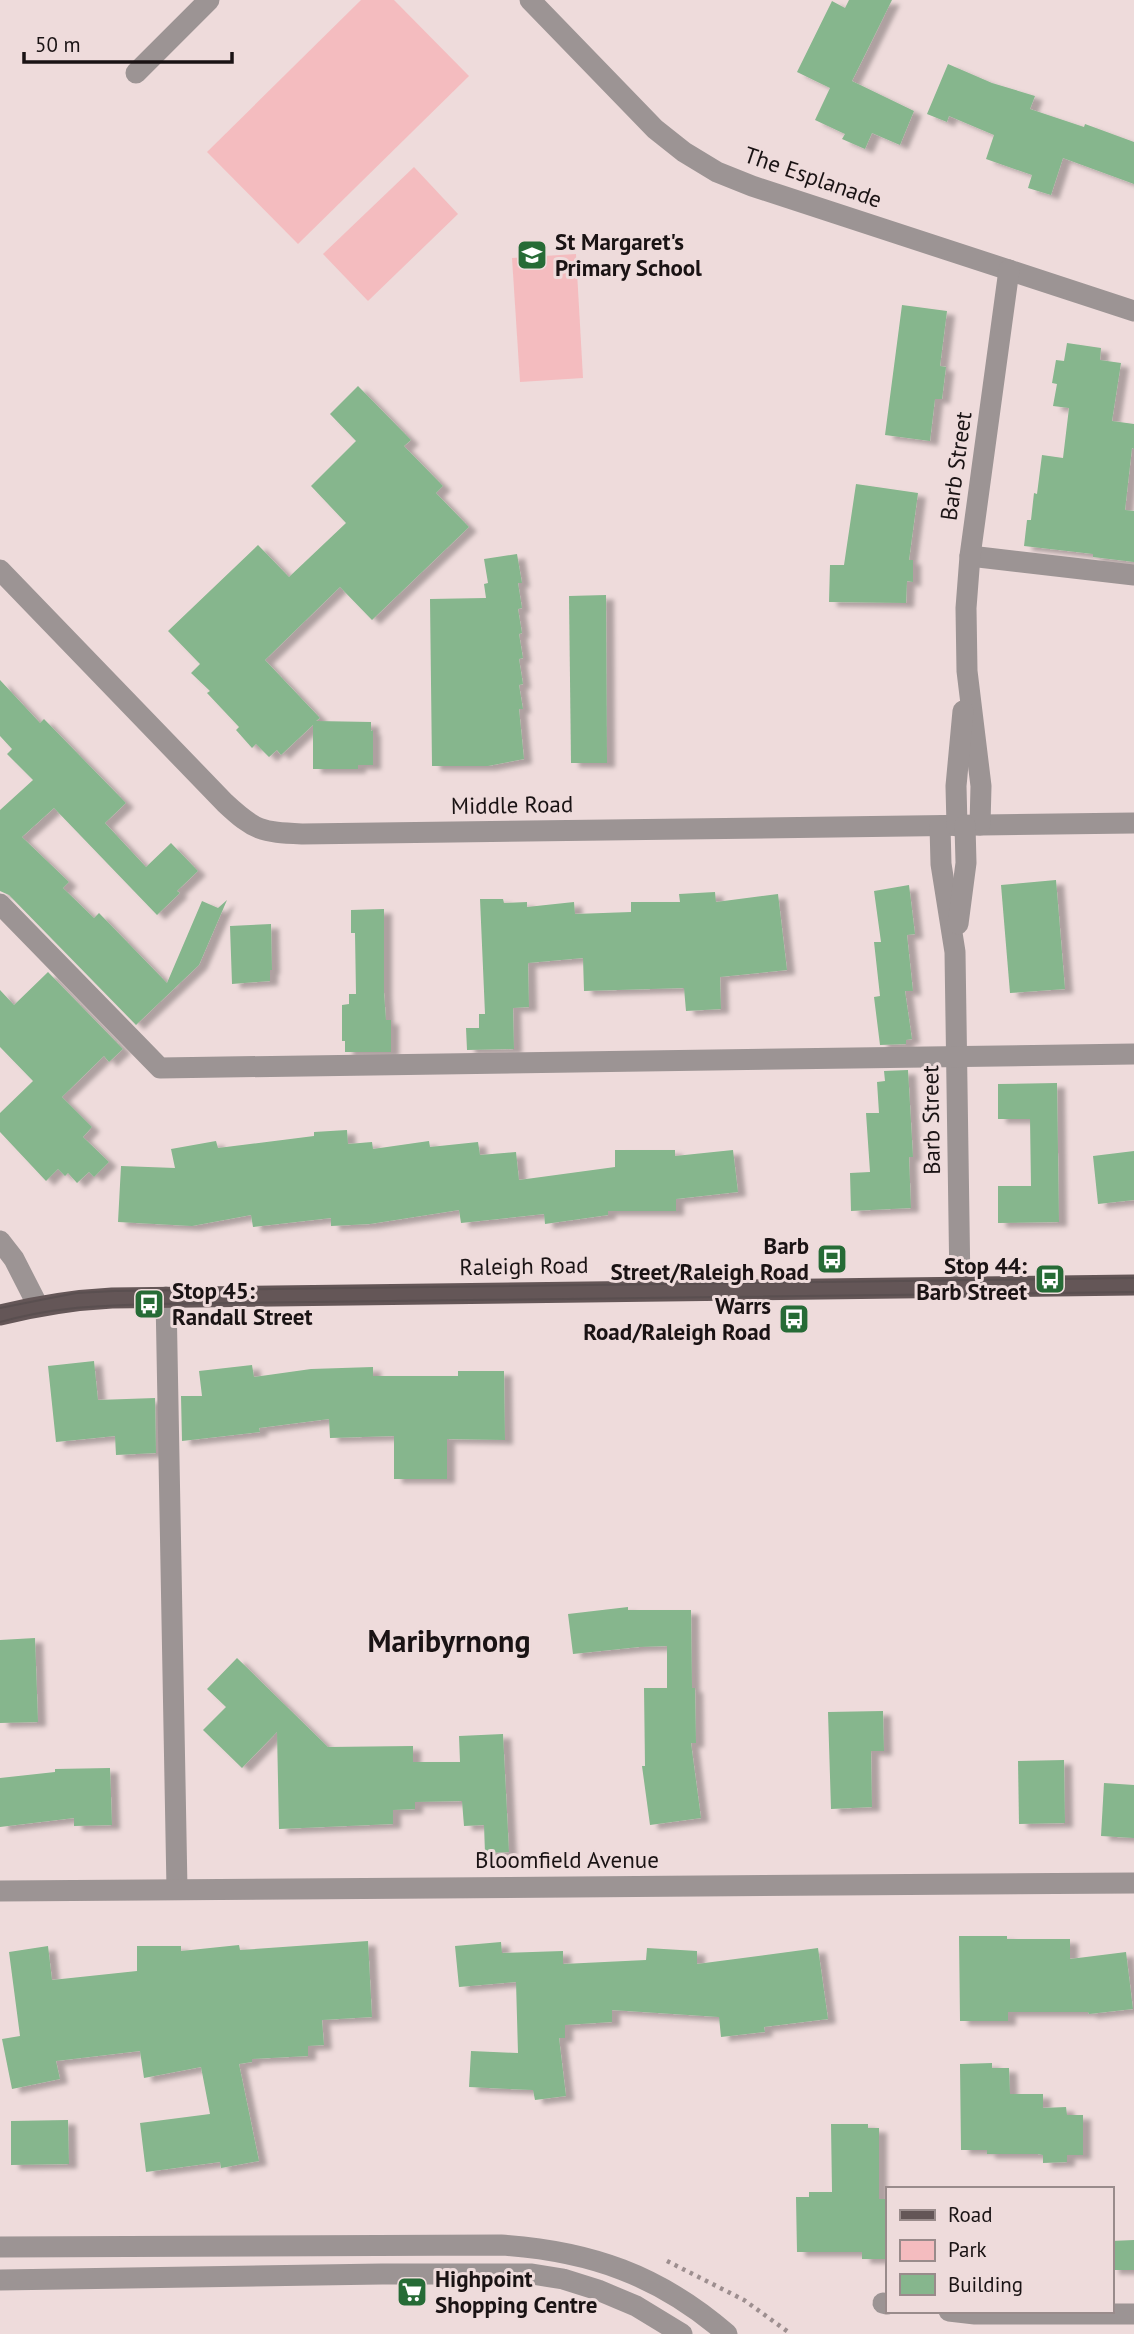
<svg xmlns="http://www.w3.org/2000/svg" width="1134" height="2334" viewBox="0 0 1134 2334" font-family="'PT Sans',sans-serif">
  <defs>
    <filter id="shadow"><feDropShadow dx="8" dy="4.5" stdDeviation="2" flood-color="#0004"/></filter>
  </defs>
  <rect width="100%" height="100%" fill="#eedbdb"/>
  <g fill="#f4bcbf">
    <polygon points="361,0 394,0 469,76 298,244 207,152"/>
    <polygon points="414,167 458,214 368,301 323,254"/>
    <polygon points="576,254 583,378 520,382 512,258"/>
  </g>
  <g fill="#86b68d" filter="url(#shadow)">
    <polygon points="849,0 892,0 852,81 914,111 900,145 872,133 865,149 842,139 845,134 815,120 830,88 797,72 832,1 845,8"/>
    <polygon points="948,64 992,83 1035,96 1030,109 1084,127 1085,124 1134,142 1134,184 1063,158 1051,195 1028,188 1032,175 986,159 994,135 949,116 947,122 927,114"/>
    <polygon points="902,305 947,311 940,366 946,367 942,399 935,399 930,441 885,435"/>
    <polygon points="1067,343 1101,348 1100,360 1121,363 1112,421 1134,424 1134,449 1132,448 1125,510 1134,511 1134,562 1093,557 1093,554 1024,546 1027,520 1031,520 1034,493 1037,494 1042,455 1063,458 1069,408 1053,406 1057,384 1052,383 1056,360 1064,361"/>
    <polygon points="358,386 411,440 404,446 443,486 436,493 469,527 372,620 340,587 265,660 320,718 316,721 371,722 371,731 373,730 373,765 358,765 358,769 313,769 313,725 281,755 277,750 269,757 256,744 252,748 236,730 239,727 207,693 210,691 191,673 200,664 168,631 258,545 289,577 346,523 311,486 356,441 330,414"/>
    <polygon points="856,484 918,493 909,560 913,560 913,582 907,581 906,603 829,602 830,565 844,565"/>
    <polygon points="517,554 522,583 518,583 522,608 518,609 522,633 519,634 523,658 519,659 523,684 519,685 523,709 519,709 524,759 488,766 432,766 430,599 486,598 484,584 488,583 484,559"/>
    <polygon points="606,595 607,763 571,763 569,596"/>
    <polygon points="0,680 40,723 44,719 126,803 105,823 146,867 171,843 198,871 177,891 180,893 157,915 54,808 22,837 69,882 63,888 94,918 99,913 167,983 202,901 218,908 227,900 199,965 136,1025 9,895 0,891 0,810 33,780 7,754 12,749 0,736"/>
    <polygon points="1056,880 1065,989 1010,993 1001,885"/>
    <polygon points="909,885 915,934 907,935 913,991 905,991 912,1039 906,1040 906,1044 880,1045 874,997 880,996 874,942 881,942 874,891"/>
    <polygon points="715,892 716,902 778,894 787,970 720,977 721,1009 686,1011 684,988 584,991 583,958 528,963 529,1007 513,1008 514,1049 467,1050 466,1028 479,1028 479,1014 485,1014 480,899 503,899 504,903 527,902 527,907 574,902 575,914 631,912 631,902 680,902 679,894"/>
    <polygon points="384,909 384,993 386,1020 391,1020 391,1052 345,1052 345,1041 342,1041 342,1005 349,1004 349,994 356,994 355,933 351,933 351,910"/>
    <polygon points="271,924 272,970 270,970 270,981 232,984 230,926"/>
    <polygon points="48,972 123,1049 109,1062 104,1056 62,1097 92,1127 83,1137 109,1162 94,1177 89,1172 77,1183 68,1173 65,1176 58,1169 46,1181 0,1132 0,1113 33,1081 0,1047 0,990 14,1005"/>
    <polygon points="908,1070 913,1157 909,1157 911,1208 851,1211 850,1173 870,1172 866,1113 879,1113 877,1082 885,1081 884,1071"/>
    <polygon points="1057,1083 1059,1222 998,1223 998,1186 1031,1186 1030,1119 998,1119 998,1084"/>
    <polygon points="347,1130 348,1144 372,1142 373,1149 429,1141 430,1147 478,1142 480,1155 516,1152 519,1180 615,1167 615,1150 675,1150 675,1156 733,1150 738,1192 676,1199 676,1211 608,1211 608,1215 545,1224 544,1214 461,1223 459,1210 370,1224 331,1226 331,1218 253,1227 251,1215 192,1226 118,1222 121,1166 175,1168 171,1149 216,1141 218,1148 314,1136 314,1132"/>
    <polygon points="1134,1151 1134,1200 1098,1204 1093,1156"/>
    <polygon points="94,1361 98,1400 155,1398 156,1453 116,1455 115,1436 56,1442 48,1366"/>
    <polygon points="252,1365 254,1377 311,1369 373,1367 373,1376 458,1376 458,1371 504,1371 505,1440 447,1439 447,1479 394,1479 394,1436 330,1438 329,1419 259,1428 260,1432 182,1441 181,1396 202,1396 199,1371"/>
    <polygon points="628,1607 628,1610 691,1610 692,1688 695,1688 696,1743 691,1743 701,1818 650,1825 642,1766 645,1766 644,1688 667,1688 667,1646 639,1647 573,1654 568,1614"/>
    <polygon points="35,1638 38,1722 0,1723 0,1640"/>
    <polygon points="237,1658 328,1747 413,1746 413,1762 460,1762 459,1736 503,1734 509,1852 485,1853 484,1825 464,1826 462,1801 415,1802 415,1809 393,1810 393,1824 279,1829 277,1732 242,1768 203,1730 226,1707 207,1689"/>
    <polygon points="883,1711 884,1751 871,1751 872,1807 831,1809 828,1712"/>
    <polygon points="1064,1760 1065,1823 1019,1824 1018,1761"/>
    <polygon points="110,1768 112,1825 74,1826 74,1818 0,1827 0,1778 55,1772 55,1769"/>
    <polygon points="1104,1783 1134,1785 1134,1838 1101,1836"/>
    <polygon points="959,1936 1007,1936 1007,1939 1070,1939 1070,1959 1126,1952 1133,2009 1089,2014 1088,2012 1008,2012 1008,2021 960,2021"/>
    <polygon points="368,1941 372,2017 322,2020 324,2045 308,2046 308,2056 252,2059 252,2062 239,2064 259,2161 221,2168 220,2162 146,2172 140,2123 210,2114 201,2067 144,2078 140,2051 56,2061 60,2079 12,2089 2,2039 20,2036 9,1952 48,1946 52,1980 137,1971 137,1946 181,1946 181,1951 239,1945 240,1950"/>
    <polygon points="501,1942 502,1953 563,1951 563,1964 646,1960 647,1948 697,1951 697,1964 818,1948 828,2019 764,2027 765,2032 721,2037 719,2017 612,2010 612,2022 565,2025 565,2038 559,2038 566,2096 535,2100 533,2090 469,2087 471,2051 518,2053 516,1982 459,1987 455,1946"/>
    <polygon points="992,2063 992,2068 1009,2068 1010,2094 1043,2094 1043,2108 1066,2107 1067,2115 1083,2115 1083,2155 1067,2155 1067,2162 1043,2163 1043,2155 1038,2154 987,2154 987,2150 961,2150 960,2064"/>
    <polygon points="68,2120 69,2164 11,2165 11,2121"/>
    <polygon points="831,2124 868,2124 868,2128 879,2128 879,2199 887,2199 887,2259 862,2259 862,2252 797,2252 796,2197 809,2197 809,2192 832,2192"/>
    <polygon points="1134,2240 1134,2270 1111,2270 1111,2241"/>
  </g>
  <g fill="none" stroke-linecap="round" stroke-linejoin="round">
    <polyline stroke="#9d8e8f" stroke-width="4.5" stroke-dasharray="3.5 5" stroke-linecap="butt" points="667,2261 744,2300 791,2334"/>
    <g stroke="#9c9494" stroke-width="21">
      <polyline points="530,0 655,129 684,152 717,172 752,186 1134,311"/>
      <polyline points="136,73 209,0"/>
      <polyline points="970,556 1134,575"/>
      <path d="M0,570L225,803C255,831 261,832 302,834L1134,823"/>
      <polyline points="980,825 981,786 967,671 966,608 970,556 1009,270"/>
      <polyline points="940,826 941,864 955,952 960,1287"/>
      <polyline points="957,826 956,786 963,711"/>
      <polyline points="0,904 160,1068 1134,1054"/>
      <polyline points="958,924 966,863 965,825"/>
      <polyline points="0,1241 14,1259 38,1306"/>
      <polyline points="166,1297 177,1889"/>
      <polyline points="0,1891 1134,1883"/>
      <path d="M0,2247L501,2245C590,2251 659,2275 727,2334"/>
      <polyline points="0,2280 382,2274 532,2274 563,2279 598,2290 636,2306 682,2334"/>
      <polyline points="883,2303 887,2304"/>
      <polyline points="949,2311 975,2314 1134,2314"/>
    </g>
    <path stroke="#645657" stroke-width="21" d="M0,1315C37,1306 73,1300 112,1298L1134,1285"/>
    <g stroke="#5a4f50" stroke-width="2">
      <polyline points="0,1308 76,1293 114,1291 1134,1278"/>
      <path d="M0,1322C53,1307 94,1306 149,1304L1134,1292"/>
    </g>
  </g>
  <defs>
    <g id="school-square" transform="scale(1.575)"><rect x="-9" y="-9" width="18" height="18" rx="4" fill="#266b36" stroke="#eedbdb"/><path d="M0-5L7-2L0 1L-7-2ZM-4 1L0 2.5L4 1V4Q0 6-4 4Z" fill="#fff"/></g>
    <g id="bus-square" transform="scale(1.575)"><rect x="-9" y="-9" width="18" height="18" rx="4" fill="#266b36" stroke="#eedbdb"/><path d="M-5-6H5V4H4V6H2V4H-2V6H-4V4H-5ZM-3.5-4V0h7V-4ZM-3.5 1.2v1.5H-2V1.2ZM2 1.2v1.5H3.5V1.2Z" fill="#fff"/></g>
    <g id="supermarket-square" transform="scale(1.575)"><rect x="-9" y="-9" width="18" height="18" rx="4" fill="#266b36" stroke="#eedbdb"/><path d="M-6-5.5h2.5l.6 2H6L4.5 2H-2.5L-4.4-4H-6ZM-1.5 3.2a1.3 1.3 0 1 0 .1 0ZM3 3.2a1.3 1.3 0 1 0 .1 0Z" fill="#fff"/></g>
  </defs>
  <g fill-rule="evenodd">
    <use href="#school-square" x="532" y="255"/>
    <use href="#bus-square" x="832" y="1259"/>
    <use href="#bus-square" x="1050" y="1279"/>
    <use href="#bus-square" x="149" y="1304"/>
    <use href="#bus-square" x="794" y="1319"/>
    <use href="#supermarket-square" x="412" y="2292"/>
  </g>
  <g text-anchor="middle" stroke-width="6" stroke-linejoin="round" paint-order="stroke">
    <g font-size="23" fill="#1a1314" stroke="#eedbdb">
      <text transform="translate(813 177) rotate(19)" y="8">The Esplanade</text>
      <text transform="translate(956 466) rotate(-82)" y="8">Barb Street</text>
      <text transform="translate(512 805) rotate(-1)" y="8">Middle Road</text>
      <text transform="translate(931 1120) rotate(-91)" y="8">Barb Street</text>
      <text transform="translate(524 1266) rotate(-1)" y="8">Raleigh Road</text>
      <text x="567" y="1868">Bloomfield Avenue</text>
    </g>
    <g font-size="23" font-weight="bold" fill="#1a1314" stroke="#eedbdb" text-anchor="start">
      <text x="555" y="250">St Margaret's<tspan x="555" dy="26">Primary School</tspan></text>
      <text x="809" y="1254" text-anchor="end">Barb<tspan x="809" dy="26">Street/Raleigh Road</tspan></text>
      <text x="1027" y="1274" text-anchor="end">Stop 44:<tspan x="1027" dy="26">Barb Street</tspan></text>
      <text x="172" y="1299">Stop 45:<tspan x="172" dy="26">Randall Street</tspan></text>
      <text x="771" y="1314" text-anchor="end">Warrs<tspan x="771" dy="26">Road/Raleigh Road</tspan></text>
      <text x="435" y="2287">Highpoint<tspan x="435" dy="26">Shopping Centre</tspan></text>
    </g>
    <g font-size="30" font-weight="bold" fill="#1a1314" stroke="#eedbdb">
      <text x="449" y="1652">Maribyrnong</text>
    </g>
  </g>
  <rect x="886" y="2187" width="228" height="126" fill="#eedbdb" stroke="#998b8b" stroke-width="2"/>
  <rect x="900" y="2210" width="35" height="10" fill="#645657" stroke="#998b8b" stroke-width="2"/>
  <text x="948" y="2222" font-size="21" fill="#1a1314">Road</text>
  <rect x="900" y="2240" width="35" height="21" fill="#f4bcbf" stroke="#998b8b" stroke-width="2"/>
  <text x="948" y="2257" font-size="21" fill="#1a1314">Park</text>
  <rect x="900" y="2274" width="35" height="21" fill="#86b68d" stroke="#998b8b" stroke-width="2"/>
  <text x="948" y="2292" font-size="21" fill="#1a1314">Building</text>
  <path d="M24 52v10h208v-10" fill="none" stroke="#1a1314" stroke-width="3.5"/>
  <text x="35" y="52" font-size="21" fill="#1a1314" stroke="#eedbdb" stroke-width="5" paint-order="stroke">50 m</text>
</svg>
